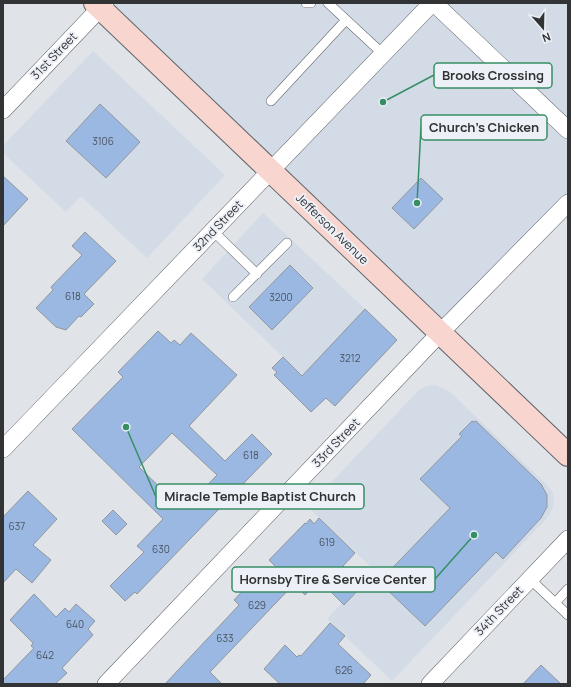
<svg xmlns="http://www.w3.org/2000/svg" width="571" height="687" viewBox="0 0 571 687" font-family="Manrope,sans-serif">
  <rect width="100%" height="100%" fill="#e0e4e9"/>
  <g fill="#d3dbe7">
    <polygon points="94,3 568,3 568,201 440,333"/>
    <polygon points="93,51 225,175 147,258 81,196 66,212 3,153 3,146"/>
    <polygon points="263,213 395,337 332,404 202,279"/>
    <polygon points="436,385 449,391 547,485 552,491 554,499 553,507 548,517 392,681 327,619 373,569 308,507 419,390 426,386"/>
  </g>
  <g fill="#9ab8e2" stroke="#93969b" fill-rule="evenodd">
    <polygon points="100,104 140,142 106,178 66,141"/>
    <polygon points="3,176 28,199 3,226"/>
    <polygon points="421,178 443,199 414,229 392,208"/>
    <polygon points="85,232 116,261 84,294 94,304 81,317 79,316 66,330 56,327 36,308 53,290 51,287 82,255 72,246"/>
    <polygon points="290,265 313,288 272,330 249,307"/>
    <polygon points="365,309 397,340 335,406 326,398 311,412 274,375 277,372 272,368 283,357 302,376"/>
    <path d="M158,331L171,343L174,340L180,345L191,333L237,375L189,426L225,461L252,434L272,454L137,594L135,592L125,601L110,586L144,552L137,546L163,519L72,429L123,377L118,372ZM172,433L217,475L194,499L184,489L173,500L139,467Z"/>
    <polygon points="472,421 474,422 476,421 541,484 547,495 547,507 541,518 503,559 496,552 425,626 379,582 450,508 420,479 462,436 459,434"/>
    <polygon points="28,491 57,519 33,545 51,560 32,583 16,569 3,583 3,517"/>
    <polygon points="113,510 127,524 116,535 102,521"/>
    <polygon points="319,518 355,553 343,566 363,585 344,605 319,580 305,595 294,584 210,672 222,684 165,684 239,605 234,600 248,585 252,589 253,588 255,590 277,568 269,560 305,523 306,524 310,519 314,524"/>
    <polygon points="34,594 56,617 65,608 69,612 76,604 95,621 88,629 93,635 62,668 67,673 55,684 3,684 3,680 34,648 31,646 33,643 10,620"/>
    <polygon points="330,623 345,636 338,644 371,675 363,684 280,684 264,669 285,645 297,657 299,655 301,656"/>
    <polygon points="541,665 561,684 523,684"/>
  </g>
  <g fill="none" stroke-linecap="round" stroke-linejoin="round">
    <g stroke="#63666b" stroke-width="10">
      <g id="service">
        <polyline points="306,3 311,3"/>
        <polyline points="328,3 383,54"/>
        <polyline points="271,101 346,20"/>
        <polyline points="213,231 257,274"/>
        <polyline points="233,297 287,243"/>
        <polyline points="530,579 568,615"/>
        <polyline points="555,603 568,589"/>
      </g>
    </g>
    <g stroke="#63666b" stroke-width="18">
      <g id="minor">
        <polyline points="434,3 568,130"/>
        <polyline points="3,110 105,3"/>
        <polyline points="3,449 432,3"/>
        <polyline points="106,684 440,333 568,203"/>
        <polyline points="430,684 568,539"/>
      </g>
    </g>
    <g stroke="#63666b" stroke-width="24">
      <polyline id="secondary" points="95,3 568,455"/>
    </g>
    <use href="#service" stroke="#fff" stroke-width="9"/>
    <use href="#minor" stroke="#fff" stroke-width="17"/>
    <use href="#secondary" stroke="#f8d6cf" stroke-width="22"/>
  </g>
  <g text-anchor="middle" stroke-width="4" stroke-linejoin="round" paint-order="stroke">
    <g font-size="10" fill="#4b5460">
      <text x="103" y="145">3106</text>
      <text x="73" y="300">618</text>
      <text x="281" y="301">3200</text>
      <text x="350" y="362">3212</text>
      <text x="251" y="459">618</text>
      <text x="17" y="530">637</text>
      <text x="327" y="546">619</text>
      <text x="161" y="553">630</text>
      <text x="257" y="609">629</text>
      <text x="75" y="628">640</text>
      <text x="225" y="642">633</text>
      <text x="45" y="659">642</text>
      <text x="344" y="674">626</text>
    </g>
    <g font-size="12" fill="#313335" stroke="#edf1f7">
      <text transform="translate(54 56) rotate(-46)" y="4">31st Street</text>
      <text transform="translate(218 226) rotate(-46)" y="4">32nd Street</text>
      <text transform="translate(332 229) rotate(44)" y="4">Jefferson Avenue</text>
      <text transform="translate(336 443) rotate(-46)" y="4">33rd Street</text>
      <text transform="translate(499 611) rotate(-46)" y="4">34th Street</text>
    </g>
  </g>
  <path fill="none" stroke="#368f64" stroke-width="1.5" d="M383 102L434 75M417 203L421 127M126 427L156 497M474 535L435 579"/>
  <g fill="#368f64" stroke="#edf1f7" stroke-width="1.5">
    <circle cx="383" cy="102" r="4"/>
    <circle cx="417" cy="203" r="4"/>
    <circle cx="126" cy="427" r="4"/>
    <circle cx="474" cy="535" r="4"/>
  </g>
  <g fill="#edf1f7" stroke="#368f64" stroke-width="1.5">
    <rect x="434" y="63" width="118" height="25" rx="4"/>
    <rect x="421" y="115" width="126" height="25" rx="4"/>
    <rect x="156" y="484" width="208" height="25" rx="4"/>
    <rect x="232" y="567" width="203" height="25" rx="4"/>
  </g>
  <g font-size="13" text-anchor="middle" font-weight="bold" fill="#313335">
    <text x="493" y="80">Brooks Crossing</text>
    <text x="484" y="132">Church's Chicken</text>
    <text x="260" y="501">Miracle Temple Baptist Church</text>
    <text x="333" y="584">Hornsby Tire &amp; Service Center</text>
  </g>
  <rect width="571" height="687" fill="none" stroke="#313335" stroke-width="8"/>
  <g transform="translate(543 28) rotate(160)" stroke="#edf1f7" stroke-width="3" paint-order="stroke">
  <path d="M0-3L7 15L0 10L-7 15Z" fill="#313335"/>
  <text y="-6" font-size="11" font-weight="bold" text-anchor="middle" fill="#313335">N</text>
  </g>
</svg>
